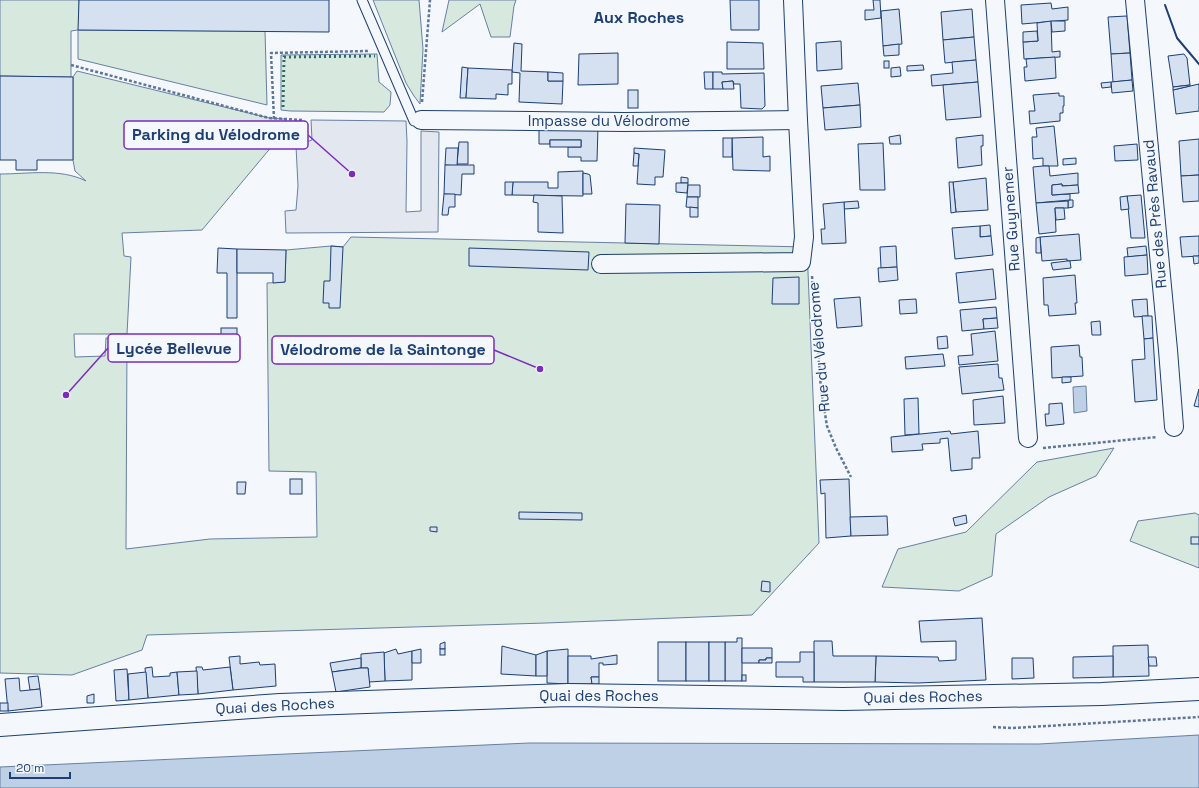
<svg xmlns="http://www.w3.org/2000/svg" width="1199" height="788" viewBox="0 0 1199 788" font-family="'Space Grotesk',sans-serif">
  <rect width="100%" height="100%" fill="#f4f7fb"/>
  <g fill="#d7e8df" stroke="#687fa3">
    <polygon points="0,0 79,0 79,30 265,31 267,105 78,59 78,30 71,31 71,77 0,76"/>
    <polygon points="373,0 419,0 423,49 420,104 414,96 406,83"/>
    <polygon points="449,0 516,0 514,6 510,37 491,37 480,4 442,32"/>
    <polygon points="377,54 379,82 391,92 390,105 384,112 290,111 281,110 281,55"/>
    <path d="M77,71L269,118L284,119L289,123L288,127L202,230L122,233L124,256L131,257L127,334H74L75,357L105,356L106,338H127L126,549L210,539L317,537L316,472L269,471L267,283L285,282L286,250L331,246L343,247L351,237L807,247L819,543L752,615L546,623L147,635L142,650L72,675L0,673V174C28,174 60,168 86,181L75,171L73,160V77Z"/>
    <polygon points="1114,448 1096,476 1049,497 996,534 992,576 959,591 882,587 898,549 966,532 1037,462"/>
    <polygon points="1195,513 1199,515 1199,568 1130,541 1138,521"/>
  </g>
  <polygon fill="#e3e8f0" stroke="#687fa3" points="311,120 406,121 407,141 406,212 421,211 421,131 439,132 438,232 286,233 285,211 296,210 298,186 296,146 312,140"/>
  <g fill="#bed0e5" stroke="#687fa3">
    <polygon points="1086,386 1087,411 1074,413 1073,387"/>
    <polygon points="1199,735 1199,788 0,788 0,767 529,743 1039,744"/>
  </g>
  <g fill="#d5e0f0" stroke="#1d3f73">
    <polygon points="79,0 329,0 329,32 78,30"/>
    <polygon points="730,0 759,0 759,30 731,30"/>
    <polygon points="873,0 880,0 881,18 865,20 865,10 874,10"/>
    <polygon points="1051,3 1052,9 1068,7 1068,20 1022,24 1021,5"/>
    <polygon points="899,9 902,44 883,46 881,11"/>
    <polygon points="972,9 974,37 943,40 941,12"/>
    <polygon points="1127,16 1130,53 1111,54 1108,17"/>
    <polygon points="1051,21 1052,52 1060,51 1060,57 1024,59 1023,42 1038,41 1037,23"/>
    <polygon points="1051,21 1065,21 1065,31 1052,32"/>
    <polygon points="1037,31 1038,41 1023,42 1023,32"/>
    <polygon points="974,37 976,60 945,63 943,40"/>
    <polygon points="841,41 842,69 817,71 816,43"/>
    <polygon points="727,42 763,43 764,69 727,69"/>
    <polygon points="514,43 522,44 521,71 548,72 548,81 563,81 562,104 519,102 520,73 512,72"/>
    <polygon points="899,44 899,55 884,56 883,46"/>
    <polygon points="618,53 618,84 578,85 579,54"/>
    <polygon points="1130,53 1132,80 1113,82 1111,54"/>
    <polygon points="1184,54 1187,58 1190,85 1173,87 1168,56"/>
    <polygon points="1055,57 1056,78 1025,81 1024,67 1027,67 1026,59"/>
    <polygon points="976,60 978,82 932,86 931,75 953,73 952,62"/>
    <rect x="884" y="61" width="5" height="7"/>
    <polygon points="923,65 924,70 907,71 907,66"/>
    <polygon points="462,67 468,68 466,98 460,98"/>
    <polygon points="900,67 901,76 891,77 891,68"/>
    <polygon points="468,68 512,70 512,84 508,84 508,95 496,94 496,99 466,98"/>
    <polygon points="548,72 563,73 563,81 548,81"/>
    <polygon points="704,72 713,72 713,89 705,89"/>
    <polygon points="713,72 722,72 722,74 764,73 765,106 762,109 741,108 740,84 734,84 733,81 722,82 723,89 713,89"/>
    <polygon points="0,76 73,77 73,160 37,160 37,170 16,170 16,160 0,160"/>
    <polygon points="1132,80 1133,91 1112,93 1111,82"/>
    <polygon points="733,81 734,89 723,89 722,82"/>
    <polygon points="978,82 981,117 946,120 943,85"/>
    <polygon points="1111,82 1111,87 1102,88 1101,83"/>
    <polygon points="858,83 860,105 823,108 821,86"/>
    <polygon points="1199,84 1199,111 1176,114 1173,90"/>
    <polygon points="1190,85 1190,86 1173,90 1173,87"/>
    <rect x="628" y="90" width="10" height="18"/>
    <polygon points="1059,93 1059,96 1064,96 1064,106 1063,106 1063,113 1060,113 1060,121 1030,124 1029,111 1035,111 1033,95"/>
    <polygon points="860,105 861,127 825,130 823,108"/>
    <polygon points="539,126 598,127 597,161 581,161 581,157 568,157 568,147 581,147 581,140 550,140 550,144 539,144"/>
    <polygon points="1054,126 1058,166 1043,166 1043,158 1033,159 1032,137 1037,137 1036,128"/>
    <polygon points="900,135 901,144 890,144 889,137"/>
    <polygon points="983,135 983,146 981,146 982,165 958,168 956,138"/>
    <polygon points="763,137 763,157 770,156 770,171 733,170 732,138"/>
    <rect x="723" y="138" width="9" height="19"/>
    <polygon points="1199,139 1199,175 1181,176 1179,141"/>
    <rect x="550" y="140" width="31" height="7"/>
    <polygon points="459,142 468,142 468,164 457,164"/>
    <polygon points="883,143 885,190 860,190 858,144"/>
    <polygon points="1137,144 1138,160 1115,161 1114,146"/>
    <polygon points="446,148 458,148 457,166 445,165"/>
    <polygon points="634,148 665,150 663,177 655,177 655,185 637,184 639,154 634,153"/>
    <polygon points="634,153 639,154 638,166 633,166"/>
    <polygon points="1076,158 1076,164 1063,165 1063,159"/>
    <polygon points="445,165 474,165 474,174 462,174 461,195 444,194"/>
    <polygon points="1043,166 1049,166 1050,176 1078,173 1078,185 1062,186 1062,184 1052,185 1052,195 1070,194 1070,200 1036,203 1033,167"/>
    <polygon points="583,171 583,196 512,195 513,182 548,182 548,188 558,188 558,172"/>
    <polygon points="583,173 588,174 590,175 592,194 583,194"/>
    <polygon points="1199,175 1199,201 1183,202 1181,176"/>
    <polygon points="681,177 688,178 688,183 681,183"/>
    <polygon points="986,178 988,210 956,212 953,182"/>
    <polygon points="505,182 513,182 512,195 505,195"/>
    <polygon points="949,182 953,182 956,212 951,213"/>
    <polygon points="676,183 688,183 687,193 676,192"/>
    <polygon points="1062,184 1062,186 1078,185 1079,193 1052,195 1052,185"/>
    <polygon points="688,185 700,185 700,197 687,197"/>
    <polygon points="444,194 455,194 455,207 449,207 448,215 442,215"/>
    <polygon points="534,195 562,196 563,233 538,232 538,203 533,202"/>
    <polygon points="1141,195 1145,238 1131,238 1127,196"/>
    <polygon points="1127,196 1129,209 1121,210 1120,197"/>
    <polygon points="687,197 698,197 698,208 686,207"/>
    <polygon points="1070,200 1073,200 1073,207 1068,208 1068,201"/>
    <polygon points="858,201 859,208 844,209 844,202"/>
    <polygon points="1068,201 1068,208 1055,208 1056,232 1039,234 1036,203"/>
    <polygon points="844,202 846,243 822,244 821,229 825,229 823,204"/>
    <polygon points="626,204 660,205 659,244 625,243"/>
    <polygon points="690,207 698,208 698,217 690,217"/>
    <polygon points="1055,208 1064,208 1065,219 1056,220"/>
    <polygon points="990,225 991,236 980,237 980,226"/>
    <polygon points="980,226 980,237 991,236 993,255 955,259 952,228"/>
    <polygon points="1079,234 1081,260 1067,261 1067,259 1042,261 1040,237"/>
    <polygon points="1199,236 1199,256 1182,257 1180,237"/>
    <polygon points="1040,237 1041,253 1036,253 1036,238"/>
    <polygon points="331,246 343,247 340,308 329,308 329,303 323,303 324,281 330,281"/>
    <polygon points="896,246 897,267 881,268 880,247"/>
    <polygon points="1146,246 1147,255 1128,257 1127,248"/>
    <polygon points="218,248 237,249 237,318 227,318 227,273 217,273"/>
    <polygon points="469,248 589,252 588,270 469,266"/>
    <polygon points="237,249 286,250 285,282 273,283 273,273 237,273"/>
    <polygon points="1147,255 1148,274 1125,276 1124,257"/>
    <polygon points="1193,256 1199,256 1199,263 1194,264"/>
    <polygon points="1067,261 1070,261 1071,268 1053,270 1051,263"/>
    <polygon points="897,267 898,280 879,282 878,268"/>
    <polygon points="993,269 996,299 959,303 956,273"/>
    <polygon points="1075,275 1077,303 1075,303 1076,314 1049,316 1048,305 1044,305 1043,278"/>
    <polygon points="799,277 799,304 772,304 773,278"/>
    <polygon points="860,297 862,326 837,328 834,299"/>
    <polygon points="916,299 917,313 900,314 899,300"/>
    <polygon points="1147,299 1148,316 1134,317 1132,300"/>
    <polygon points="996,307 997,318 983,319 984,329 962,331 960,310"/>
    <polygon points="1142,316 1152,316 1153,338 1144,339"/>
    <polygon points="997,318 998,328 984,329 983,319"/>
    <polygon points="1100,321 1101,335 1092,335 1091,322"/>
    <rect x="221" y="328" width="16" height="18"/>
    <polygon points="995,331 998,361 959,365 958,356 973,355 971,334"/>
    <polygon points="947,336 948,348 938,349 937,337"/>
    <polygon points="1153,338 1157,400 1135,402 1132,360 1145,359 1144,339"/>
    <polygon points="1079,345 1080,357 1082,357 1083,376 1052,378 1051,347"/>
    <polygon points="943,354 945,366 906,369 905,357"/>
    <polygon points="998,364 999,378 1002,378 1004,390 962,394 959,367"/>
    <polygon points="1062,377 1071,377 1071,382 1062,383"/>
    <polygon points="1199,389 1199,407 1194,406"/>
    <polygon points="1003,396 1005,423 974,425 973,400"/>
    <polygon points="918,398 919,434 905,435 904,399"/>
    <polygon points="1062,403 1064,424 1046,426 1045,414 1049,414 1049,404"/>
    <polygon points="950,431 951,434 978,431 980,458 972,458 972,469 951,471 948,438 940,439 940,443 922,444 923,450 892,452 891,437"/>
    <rect x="290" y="479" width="12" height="15"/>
    <polygon points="849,479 851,536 826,538 825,493 821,494 820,480"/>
    <polygon points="237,482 246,482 245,494 237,494"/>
    <polygon points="519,512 582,513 582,520 519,519"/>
    <polygon points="966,515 967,523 955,526 953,518"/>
    <polygon points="887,516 888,535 851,536 850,517"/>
    <polygon points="430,527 437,527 437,532 430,531"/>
    <rect x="1191" y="537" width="8" height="7"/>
    <polygon points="762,581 770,582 770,592 761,591"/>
    <polygon points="982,618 986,680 918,683 875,682 876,656 938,657 939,661 956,660 956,641 921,642 919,621"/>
    <polygon points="737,638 742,638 742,681 725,681 725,642 737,642"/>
    <polygon points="814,641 832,641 833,656 876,656 875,682 814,682"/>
    <polygon points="445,642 445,649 440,649 440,644"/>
    <rect x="658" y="642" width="28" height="39"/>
    <rect x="686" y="642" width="23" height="39"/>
    <rect x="709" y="642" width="16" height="39"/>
    <polygon points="1148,645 1149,676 1113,677 1113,646"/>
    <polygon points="502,646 536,655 536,676 501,674"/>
    <polygon points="742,648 772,648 772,658 766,658 766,660 759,660 759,663 742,663"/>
    <polygon points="396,649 398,654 412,651 412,680 385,681 384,653"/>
    <polygon points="421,649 421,663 412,663 412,651"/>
    <rect x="440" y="649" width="5" height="6"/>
    <polygon points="568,649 568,684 547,683 547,651"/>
    <polygon points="547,651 547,676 536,676 536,655"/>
    <polygon points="384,652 385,681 369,682 368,668 361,668 361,654"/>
    <polygon points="800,652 814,652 814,682 803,682 803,677 776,677 776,662 800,662"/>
    <polygon points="617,655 617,664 603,665 603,663 599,663 599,677 591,677 592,684 568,684 568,656 591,656 591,659"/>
    <polygon points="240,656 240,664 259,662 260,665 275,664 276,686 233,690 229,657"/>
    <polygon points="1113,656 1113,677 1073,678 1073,657"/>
    <polygon points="1148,657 1156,657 1157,666 1149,666"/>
    <polygon points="361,658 361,668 332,672 330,663"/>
    <polygon points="766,658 772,658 772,663 759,663 759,660 766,660"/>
    <polygon points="1012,658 1033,658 1034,678 1012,679"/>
    <polygon points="152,667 153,677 170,676 170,673 177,672 179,695 148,698 145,668"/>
    <polygon points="196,667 202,667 203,670 230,667 233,690 198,694"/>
    <polygon points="361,668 368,668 370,687 336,692 332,672"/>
    <polygon points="127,669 129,700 116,701 114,670"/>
    <polygon points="197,671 198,694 179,695 177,672"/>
    <polygon points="146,672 148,698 129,700 128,674"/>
    <rect x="742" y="675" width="4" height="6"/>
    <polygon points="38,676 40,689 30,690 28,677"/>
    <polygon points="591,677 599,677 599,684 592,684"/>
    <polygon points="19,678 20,691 40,689 42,707 8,711 5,679"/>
    <polygon points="94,694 94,703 87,703 87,696"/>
    <rect x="0" y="703" width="8" height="8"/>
  </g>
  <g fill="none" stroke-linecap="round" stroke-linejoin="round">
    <g stroke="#1d3f73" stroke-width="11">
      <polyline id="service" points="362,0 414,121"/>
    </g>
    <g stroke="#1d3f73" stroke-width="20">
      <g id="minor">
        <polyline points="995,0 1028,438"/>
        <polyline points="1135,0 1168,350 1174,427"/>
        <polyline points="421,120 625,122 798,120"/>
        <polyline points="601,264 801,262 804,237 798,120 793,0"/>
      </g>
    </g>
    <g stroke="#1d3f73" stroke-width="24">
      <polyline id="tertiary" points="0,725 280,705 568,695 843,699 1102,694 1199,689"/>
    </g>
    <g stroke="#5e769c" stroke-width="2.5" stroke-dasharray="3 2" stroke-linecap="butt">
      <polyline points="71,65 269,118 303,120"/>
      <polyline points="422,102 430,0"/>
      <polyline points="274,119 271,53 369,51"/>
      <polyline points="812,276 821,389 827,426 836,448 851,477"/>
      <polyline points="1043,448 1157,437"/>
      <polyline points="993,727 1013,728 1199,717"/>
    </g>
    <use href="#service" stroke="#f4f7fb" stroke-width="9"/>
    <use href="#minor" stroke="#f4f7fb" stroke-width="18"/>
    <use href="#tertiary" stroke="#f4f7fb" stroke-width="22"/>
    <polyline stroke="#2c6c60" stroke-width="3" stroke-dasharray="2 3" stroke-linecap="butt" points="283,107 284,57 375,56"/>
    <polyline stroke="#1d3f73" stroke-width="2" points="1165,5 1177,38 1199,64"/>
  </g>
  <g text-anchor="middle" stroke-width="3" stroke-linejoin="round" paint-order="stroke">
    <g font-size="15" fill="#1d3f73" stroke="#f4f7fb">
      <text x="609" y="126">Impasse du Vélodrome</text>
      <text transform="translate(1155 214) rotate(-95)" y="5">Rue des Près Ravaud</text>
      <text transform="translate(1011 219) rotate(-94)" y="5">Rue Guynemer</text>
      <text transform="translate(819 347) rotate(-95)" y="5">Rue du Vélodrome</text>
      <text x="599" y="701">Quai des Roches</text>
      <text transform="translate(923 697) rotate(-1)" y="5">Quai des Roches</text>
      <text transform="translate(275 706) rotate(-3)" y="5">Quai des Roches</text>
    </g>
    <g font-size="16" font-weight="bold" fill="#1d3f73" stroke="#f4f7fb">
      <text x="639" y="23">Aux Roches</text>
    </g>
  </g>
  <path fill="none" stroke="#7b2cbf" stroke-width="1.5" d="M352 174L308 135M66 395L108 348M540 369L494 350"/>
  <g fill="#7b2cbf" stroke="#f4f7fb" stroke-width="1.5">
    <circle cx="352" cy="174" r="4"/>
    <circle cx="66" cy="395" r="4"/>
    <circle cx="540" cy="369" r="4"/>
  </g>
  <g fill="#f4f7fb" stroke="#7b2cbf" stroke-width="1.5">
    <rect x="124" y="121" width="184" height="28" rx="4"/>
    <rect x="108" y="334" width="132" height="28" rx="4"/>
    <rect x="272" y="336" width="222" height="28" rx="4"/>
  </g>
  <g font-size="16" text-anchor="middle" font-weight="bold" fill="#1d3f73">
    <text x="216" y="140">Parking du Vélodrome</text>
    <text x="174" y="354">Lycée Bellevue</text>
    <text x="383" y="355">Vélodrome de la Saintonge</text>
  </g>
  <path d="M10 772v6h60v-6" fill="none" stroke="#1d3f73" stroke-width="2"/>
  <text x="16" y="772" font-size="12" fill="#1d3f73" stroke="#f4f7fb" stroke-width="3" paint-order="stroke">20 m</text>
</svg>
